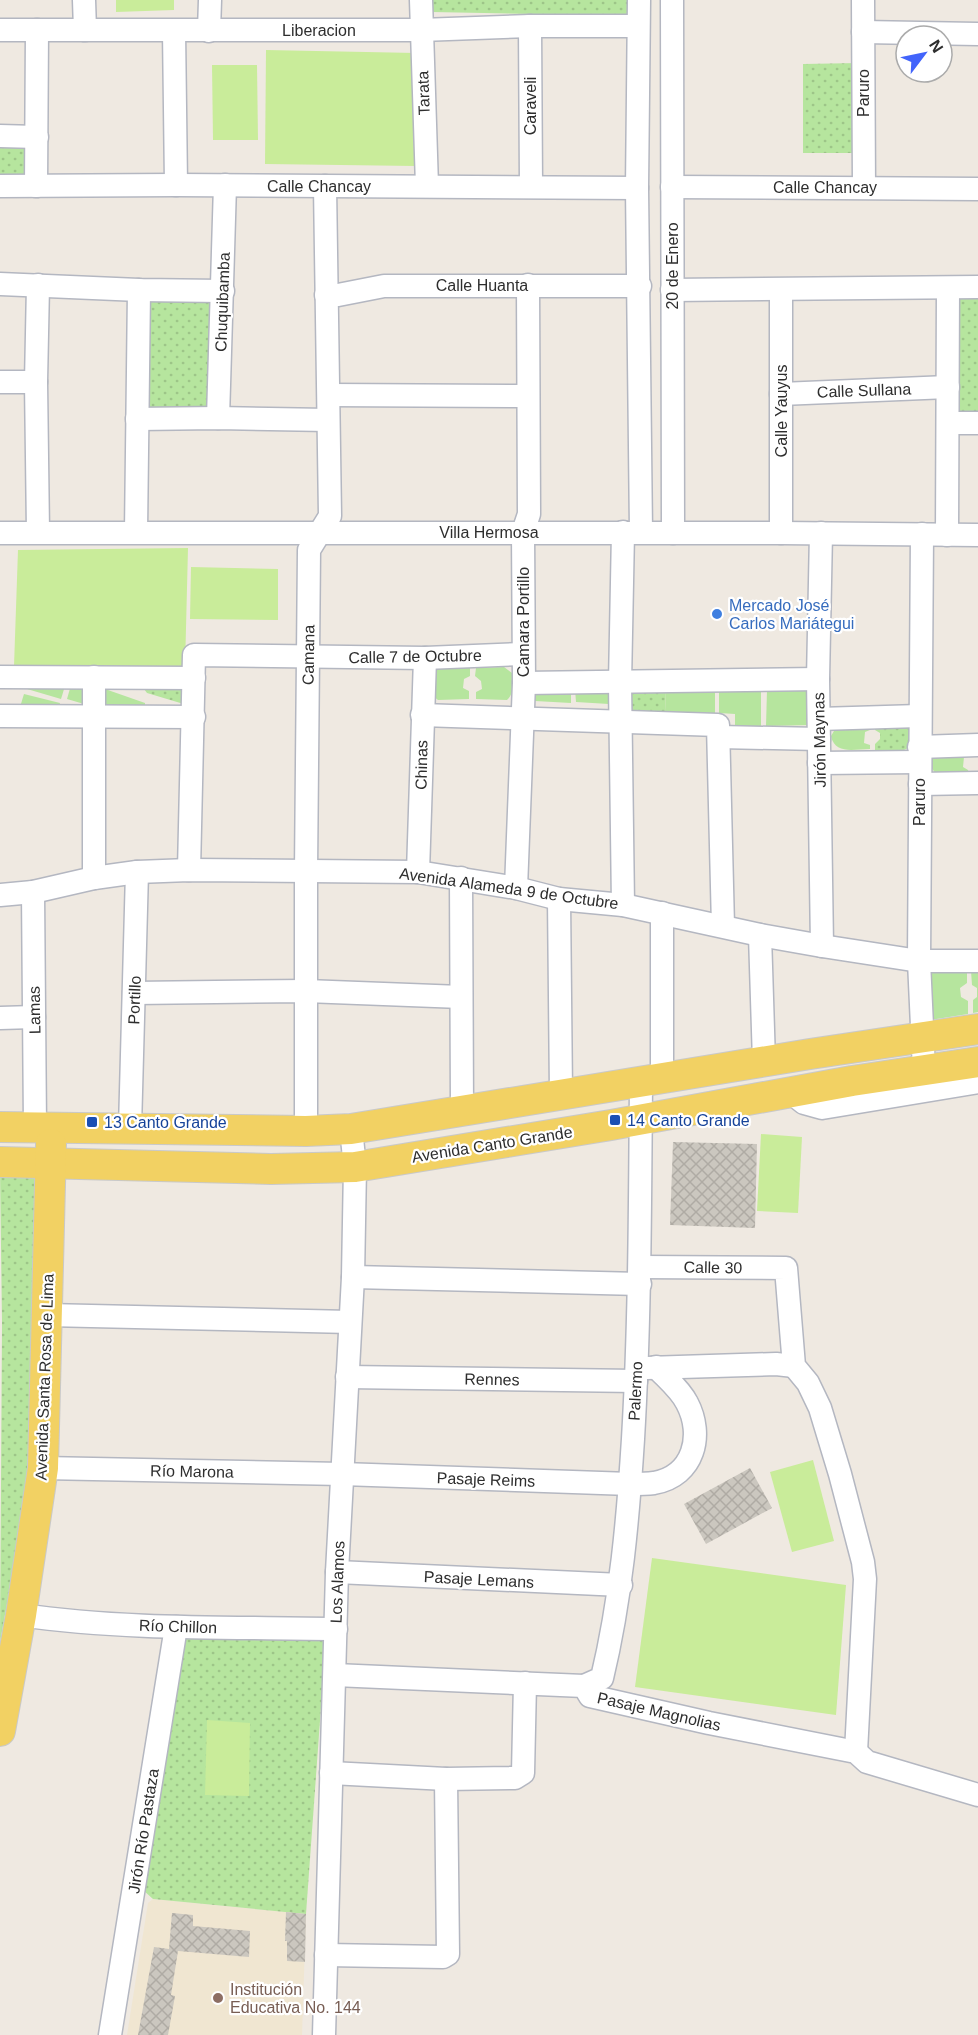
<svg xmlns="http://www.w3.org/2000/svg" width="978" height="2035" viewBox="0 0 978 2035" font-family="Helvetica,sans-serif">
  <defs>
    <pattern id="park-dots" width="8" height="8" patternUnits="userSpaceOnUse" patternTransform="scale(1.5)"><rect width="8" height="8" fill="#b6e59e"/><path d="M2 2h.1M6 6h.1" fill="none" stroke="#9dc588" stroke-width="1.8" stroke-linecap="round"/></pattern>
    <pattern id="building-cross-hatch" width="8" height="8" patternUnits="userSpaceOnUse" patternTransform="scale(1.5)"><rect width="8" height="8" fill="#cbc7bf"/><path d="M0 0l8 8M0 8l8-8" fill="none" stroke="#afaba4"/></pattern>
  </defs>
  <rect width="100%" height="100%" fill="#efe9e1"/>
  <polygon fill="#f0e6d1" points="153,1899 306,1914 302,2035 127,2035 148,1903"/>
  <g fill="#b6e59e">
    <polygon points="437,667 470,667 470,676 464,679 463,688 469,691 469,699 438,700 433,696 432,671"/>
    <path d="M504,667L512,673C512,683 515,693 507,700L476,699V692L482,689L481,681L475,676L476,668Z"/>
    <polygon points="71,685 89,686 84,704 67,699"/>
    <polygon points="27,686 65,686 61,699 27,689"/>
    <polygon points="105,689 145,703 145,706 104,707"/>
    <polygon points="575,689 612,691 609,704 576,702"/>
    <polygon points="806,689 810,691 811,725 766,726 767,690"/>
    <polygon points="571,690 571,703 535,701 532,698 533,692"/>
    <polygon points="666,690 715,690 715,713 665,712"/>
    <polygon points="719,690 761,690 761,727 735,727 735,714 719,713"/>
    <polygon points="24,694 60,703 59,707 20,707"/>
    <path d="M870,725V730L865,732L864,743L870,745V749C854,749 835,755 831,736L837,726Z"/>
    <path d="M970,751V757H964L963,767L968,770L969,775L935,773C931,767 929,763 933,756Z"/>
    <polygon points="967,971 967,983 960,988 961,997 968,1001 968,1014 930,1020 929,972"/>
    <polygon points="971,971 978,972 978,1012 973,1013 973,1000 977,997 977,988 972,985"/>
  </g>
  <g fill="url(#park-dots)">
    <polygon points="430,0 630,0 631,14 627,16 431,12"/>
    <polygon points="859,63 856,153 803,153 803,64"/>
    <polygon points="0,145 32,145 32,174 0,176"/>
    <polygon points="957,294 978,294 978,413 956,412"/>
    <polygon points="145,295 217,297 214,411 142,413"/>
    <polygon points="146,687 187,687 187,705 147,693 144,689"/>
    <polygon points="666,690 665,712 632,710 631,691"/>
    <polygon points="875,724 911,727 912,746 902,751 875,750 875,744 880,739 880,733 875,730"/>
    <polygon points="0,1169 36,1169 31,1473 0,1642 2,1323"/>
    <polygon points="185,1635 326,1638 306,1914 153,1899 143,1890"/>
  </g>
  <g fill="#c9ec9a">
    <polygon points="116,0 174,0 174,10 116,12"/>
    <polygon points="266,50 416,53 416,166 265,164"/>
    <polygon points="212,65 257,65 258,140 213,140"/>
    <polygon points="188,548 185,668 14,666 18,550"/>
    <polygon points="191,567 278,569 278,620 190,619"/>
    <polygon points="761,1134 802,1137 798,1213 757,1211"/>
    <polygon points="813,1460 834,1541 792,1552 770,1472"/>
    <polygon points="652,1558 846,1585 836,1715 635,1687"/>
    <polygon points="207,1720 250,1723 249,1796 205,1795"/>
  </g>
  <g fill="url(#building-cross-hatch)">
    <polygon points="673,1142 757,1144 755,1228 670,1225"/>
    <polygon points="750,1468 772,1508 706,1544 684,1504"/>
    <polygon points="286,1912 306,1914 305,1962 287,1961 287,1941 285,1941"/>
    <polygon points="172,1913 193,1915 193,1926 250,1931 249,1957 178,1951 171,1995 175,1996 168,2035 138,2035 154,1947 169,1949"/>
  </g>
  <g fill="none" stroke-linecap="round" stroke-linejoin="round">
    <g stroke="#b4b7c1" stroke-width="25">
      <g id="minor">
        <polyline points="84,0 85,30"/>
        <polyline points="421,0 427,186"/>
        <polyline points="639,0 637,188 641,532"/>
        <polyline points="672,0 673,533"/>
        <polyline points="863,0 864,187"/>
        <polyline points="530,26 531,186"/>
        <polyline points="0,30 421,30 530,26 638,26"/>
        <polyline points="174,31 176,185"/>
        <polyline points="209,31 210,0"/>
        <polyline points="863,32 978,34"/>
        <polyline points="0,136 37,137"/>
        <polyline points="0,186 176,185 637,188"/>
        <polyline points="36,186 37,30"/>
        <polyline points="672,187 978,189"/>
        <polyline points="0,284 139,290 223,291"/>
        <polyline points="672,290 978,287"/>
        <polyline points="781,290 781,533"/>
        <polyline points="326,295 338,295 384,286 640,286"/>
        <polyline points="0,382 36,382"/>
        <polyline points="781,394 948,387"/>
        <polyline points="329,395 528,396"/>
        <polyline points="218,418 225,185"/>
        <polyline points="137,419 218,418 328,420"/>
        <polyline points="948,423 978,423"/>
        <polyline points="38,532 36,382 38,285"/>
        <polyline points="136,532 139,290"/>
        <polyline points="623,532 620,683 623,905"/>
        <polyline points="0,533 781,533 978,535"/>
        <polyline points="821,533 818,679 822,946"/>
        <polyline points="922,534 919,961 924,1070"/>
        <polyline points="947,535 948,288"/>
        <polyline points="0,677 194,678"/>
        <polyline points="524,683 818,679"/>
        <polyline points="422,715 718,725 723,926"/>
        <polyline points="0,716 194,717"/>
        <polyline points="819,719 919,716"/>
        <polyline points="719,737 819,739"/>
        <polyline points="919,747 978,745"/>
        <polyline points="819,763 919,762"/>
        <polyline points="920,784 978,783"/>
        <polyline points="189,870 194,655 425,658 523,654"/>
        <polyline points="418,872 425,658"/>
        <polyline points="94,878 94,677"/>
        <polyline points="461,878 462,1110"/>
        <polyline points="516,888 524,683 523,532 529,514 528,285"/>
        <polyline points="33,892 35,1127"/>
        <polyline points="0,895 33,892 94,878 137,872 189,870 418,872 516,888 559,899 623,905 760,935 822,946 919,961 978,961"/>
        <polyline points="559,899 561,1094"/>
        <polyline points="662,913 662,1079"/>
        <polyline points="760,935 764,1062"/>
        <polyline points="134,993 306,991 461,997"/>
        <polyline points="0,1018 34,1017"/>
        <polyline points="790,1092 804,1103 822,1108 978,1082"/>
        <polyline points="130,1128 137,872"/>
        <polyline points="306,1131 306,871 309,550 330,516 325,186"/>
        <polyline points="640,1267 786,1268 794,1366 808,1383 820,1408 840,1474 863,1562 865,1579 856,1752"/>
        <polyline points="353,1277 640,1284"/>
        <polyline points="47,1315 350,1322"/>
        <polyline points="647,1368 776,1364 794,1366"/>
        <polyline points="347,1377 636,1381"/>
        <path d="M43,1468L342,1474L630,1484C638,1484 646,1484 654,1483C694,1476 704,1435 687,1403C680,1389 666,1378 656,1367"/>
        <polyline points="337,1572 621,1585"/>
        <path d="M21,1615C125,1630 231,1627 336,1629"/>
        <polyline points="335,1675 584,1686 590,1696 709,1723 856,1752 867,1762 978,1795"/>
        <path d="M584,1686L602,1678C621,1599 628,1519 633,1439C640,1320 640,1202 641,1083"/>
        <polyline points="331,1773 446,1779 515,1778 523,1773 525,1683"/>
        <polyline points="326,1955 443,1957 448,1954 446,1779"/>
        <polyline points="110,2035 176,1627"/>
        <polyline points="324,2035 337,1572 353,1277 355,1167 351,1129"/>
      </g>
    </g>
    <g stroke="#c9c9c9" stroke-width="32">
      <g id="major">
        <polyline points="0,1127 306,1131 351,1129 810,1054 978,1029"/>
        <polyline points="0,1162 271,1169 355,1167 611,1125 852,1081 978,1062"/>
        <polyline points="0,1731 21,1615 43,1468 51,1144"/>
      </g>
    </g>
    <use href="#minor" stroke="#fff" stroke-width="22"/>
    <use href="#major" stroke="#f2d163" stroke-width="30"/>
  </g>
  <circle fill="#3f7fe0" stroke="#fff" stroke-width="2" cx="717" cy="614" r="6"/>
  <g fill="#1a4fb4" stroke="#fff" stroke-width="2">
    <rect x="609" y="1114" width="12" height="12" rx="3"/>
    <rect x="86" y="1116" width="12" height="12" rx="3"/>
  </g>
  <circle fill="#8d6e63" stroke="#fff" stroke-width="2" cx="218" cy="1998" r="6"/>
  <g text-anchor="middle" stroke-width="4.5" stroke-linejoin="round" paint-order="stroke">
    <g font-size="16" fill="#2e2e2e" stroke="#fff">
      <text x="319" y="36">Liberacion</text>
      <text transform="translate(423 93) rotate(-92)" y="6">Tarata</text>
      <text transform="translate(863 93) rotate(-90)" y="6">Paruro</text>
      <text transform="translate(530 106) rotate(-90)" y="6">Caraveli</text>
      <text x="319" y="192">Calle Chancay</text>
      <text x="825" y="193">Calle Chancay</text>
      <text transform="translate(672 266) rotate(-90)" y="6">20 de Enero</text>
      <text x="482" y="291">Calle Huanta</text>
      <text transform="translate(222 302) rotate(-88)" y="6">Chuquibamba</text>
      <text transform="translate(864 390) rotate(-2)" y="6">Calle Sullana</text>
      <text transform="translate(781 411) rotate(-90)" y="6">Calle Yauyus</text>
      <text x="489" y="538">Villa Hermosa</text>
      <text transform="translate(523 622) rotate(-90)" y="6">Camara Portillo</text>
      <text transform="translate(308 655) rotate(-89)" y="6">Camana</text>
      <text transform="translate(415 656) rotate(-1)" y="6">Calle 7 de Octubre</text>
      <text transform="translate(819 740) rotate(-91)" y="6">Jirón Maynas</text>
      <text transform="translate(421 765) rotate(-89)" y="6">Chinas</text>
      <text transform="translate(919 802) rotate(-90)" y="6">Paruro</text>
      <text transform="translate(509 888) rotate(8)" y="6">Avenida Alameda 9 de Octubre</text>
      <text transform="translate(134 1000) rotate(-88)" y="6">Portillo</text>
      <text transform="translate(34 1010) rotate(-91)" y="6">Lamas</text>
      <text transform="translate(492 1144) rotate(-9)" y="6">Avenida Canto Grande</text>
      <text transform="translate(713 1267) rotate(1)" y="6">Calle 30</text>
      <text transform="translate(44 1377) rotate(-88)" y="6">Avenida Santa Rosa de Lima</text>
      <text transform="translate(492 1379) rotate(1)" y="6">Rennes</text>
      <text transform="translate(635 1391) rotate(-87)" y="6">Palermo</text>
      <text transform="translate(192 1471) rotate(1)" y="6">Río Marona</text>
      <text transform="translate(486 1479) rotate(2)" y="6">Pasaje Reims</text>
      <text transform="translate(479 1579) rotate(3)" y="6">Pasaje Lemans</text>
      <text transform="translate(337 1582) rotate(-88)" y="6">Los Alamos</text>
      <text transform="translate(178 1626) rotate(2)" y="6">Río Chillon</text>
      <text transform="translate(659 1711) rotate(13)" y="6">Pasaje Magnolias</text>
      <text transform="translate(143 1831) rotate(-81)" y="6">Jirón Río Pastaza</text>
    </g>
    <g font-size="16" fill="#366cbe" stroke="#fff" text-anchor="start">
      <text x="729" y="611">Mercado José<tspan x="729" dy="18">Carlos Mariátegui</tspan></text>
    </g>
    <g font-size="16" fill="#164399" stroke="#fff" text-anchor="start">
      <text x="627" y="1126">14 Canto Grande</text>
      <text x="104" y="1128">13 Canto Grande</text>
    </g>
    <g font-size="16" fill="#785e54" stroke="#fff" text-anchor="start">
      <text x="230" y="1995">Institución<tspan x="230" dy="18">Educativa No. 144</tspan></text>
    </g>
  </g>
  <g transform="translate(924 54) rotate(58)"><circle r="28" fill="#ffffff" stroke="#ababab" stroke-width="1.5"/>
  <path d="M0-4.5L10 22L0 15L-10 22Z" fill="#4264fb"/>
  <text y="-9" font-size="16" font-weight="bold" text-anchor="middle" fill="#2e2e2e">N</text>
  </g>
</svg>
